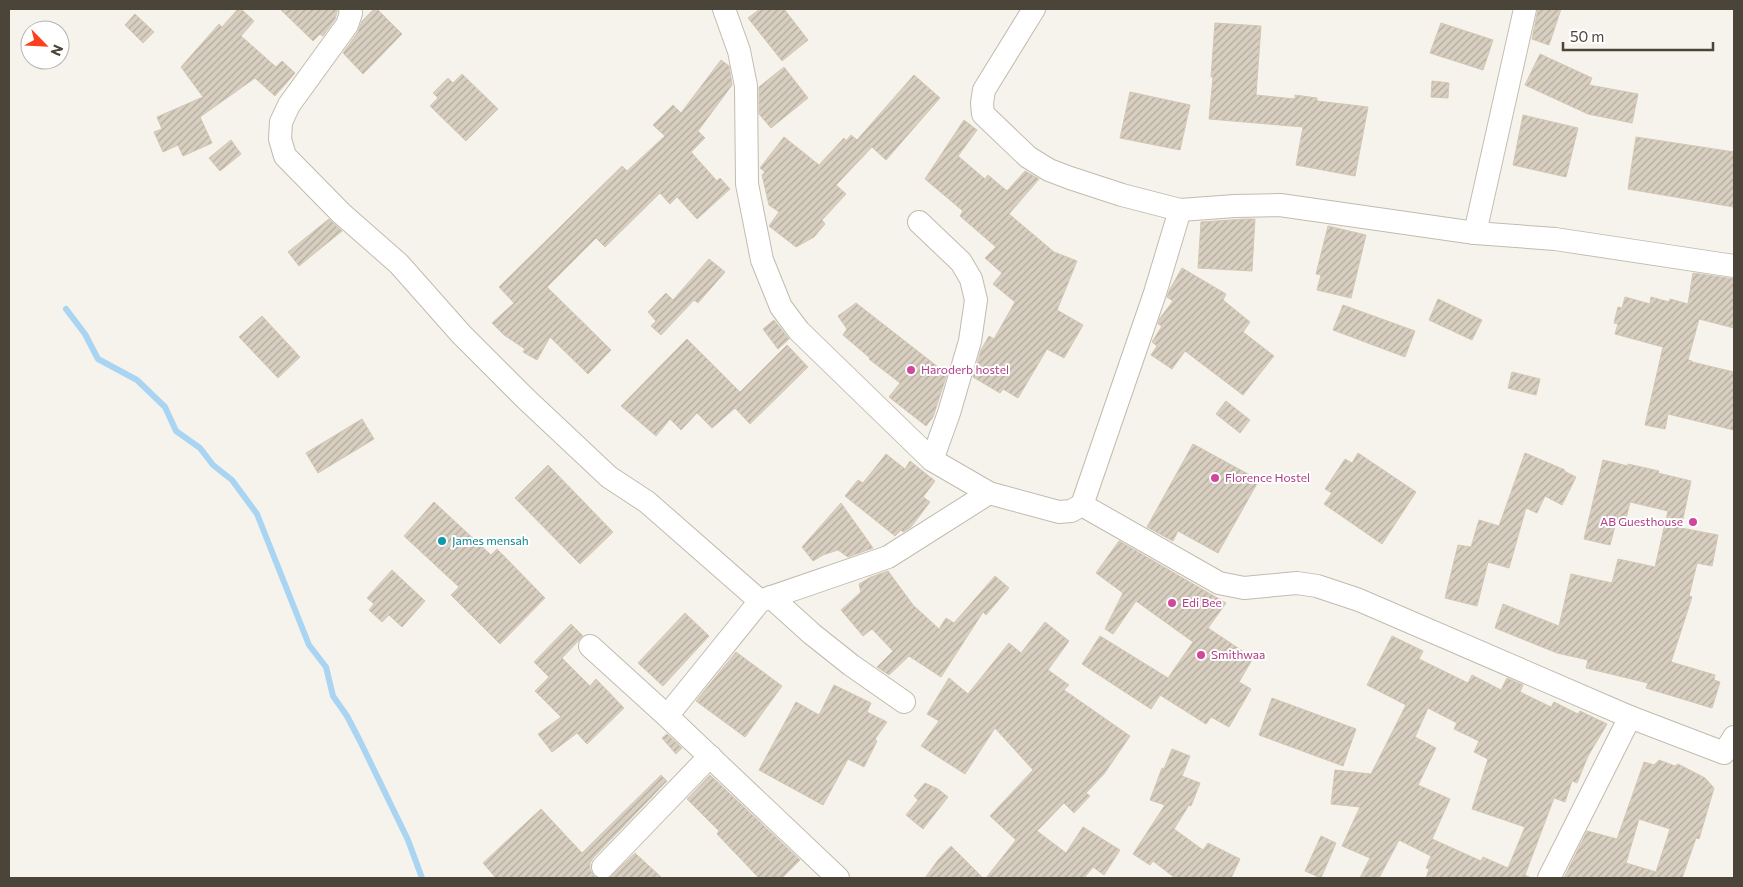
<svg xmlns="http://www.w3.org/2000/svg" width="1743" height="887" viewBox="0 0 1743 887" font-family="Commissioner,sans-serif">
  <defs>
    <pattern id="building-hatch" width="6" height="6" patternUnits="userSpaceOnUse" patternTransform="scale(1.25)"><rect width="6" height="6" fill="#d8cfc1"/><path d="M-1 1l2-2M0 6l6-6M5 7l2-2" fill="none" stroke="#b1aa9e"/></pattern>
  </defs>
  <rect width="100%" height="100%" fill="#f6f3ec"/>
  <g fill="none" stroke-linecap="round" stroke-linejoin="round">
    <polyline stroke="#a9d4f2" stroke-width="6" points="66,309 85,334 98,359 137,380 165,407 176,431 200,448 213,465 232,480 257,514 309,645 326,667 333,696 347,716 360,741 408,840 422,878"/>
  </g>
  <g fill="url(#building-hatch)" stroke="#d3c7b4" fill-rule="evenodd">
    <polygon points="238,9 241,9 254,21 241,36 276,67 282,61 295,73 275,96 255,78 200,117 212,143 183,156 178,145 163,152 154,132 162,129 157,117 203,97 181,67 219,24 222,27"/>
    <polygon points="280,9 337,9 337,12 335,19 323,36 320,34 313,41"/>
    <polygon points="374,9 377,9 402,34 363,74 343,53 358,32 362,21"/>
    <polygon points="760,9 784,9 808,40 782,61 748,18"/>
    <polygon points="1538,9 1561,9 1549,45 1532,39"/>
    <polygon points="135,14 154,32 143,43 125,25"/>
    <polygon points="1215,23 1261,26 1256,95 1295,99 1295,95 1317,98 1317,101 1368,107 1355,176 1296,165 1303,127 1209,119 1213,77 1211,77"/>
    <polygon points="1441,23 1493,40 1483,70 1430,53"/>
    <polygon points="1540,54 1592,78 1589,85 1638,94 1632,123 1588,114 1525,85"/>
    <polygon points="721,60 729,66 732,85 698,131 705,138 691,152 717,181 720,178 730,189 697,219 677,197 670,204 660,193 605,247 596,238 547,287 611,350 588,374 550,337 537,360 523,352 525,349 504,335 492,323 514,303 499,287 622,166 627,171 665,136 653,125 673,105 681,113"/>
    <polygon points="784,67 808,98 771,128 759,114 759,87"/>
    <polygon points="462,74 498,109 466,141 430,106 438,98 433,93 448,78 453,83"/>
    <polygon points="914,75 940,98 886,160 872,147 836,185 846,194 822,220 825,224 814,237 796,247 769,226 779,212 769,205 762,175 765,172 760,168 784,137 819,165 844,138 846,141 851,135 857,140"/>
    <polygon points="1432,81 1449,83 1448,98 1431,97"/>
    <polygon points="1130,92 1190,105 1180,150 1120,138"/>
    <polygon points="1523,115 1578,128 1566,177 1513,165"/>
    <polygon points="964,120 977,130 958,156 985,179 988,175 1007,191 1025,171 1039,179 1009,214 1054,252 1077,261 1057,310 1083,325 1064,358 1047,349 1018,398 1003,389 1000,393 973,377 981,350 989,336 994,339 1015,302 993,284 1002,273 985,258 996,247 960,216 963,211 925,179"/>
    <polygon points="1636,137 1734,152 1734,207 1628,189"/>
    <polygon points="231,140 241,154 220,171 209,158"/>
    <polygon points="329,219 342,231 299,266 288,252"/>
    <polygon points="1245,219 1255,219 1252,271 1198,268 1201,222"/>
    <polygon points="1328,226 1366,235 1351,298 1317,290 1321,275 1316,274"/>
    <polygon points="709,259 725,272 698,303 694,300 661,335 651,326 656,321 648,312 666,293 673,300"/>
    <polygon points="1182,268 1226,294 1223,300 1250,322 1243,332 1274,356 1243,395 1185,351 1172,369 1151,355 1157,346 1152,342 1162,326 1158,324 1160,318 1173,301 1167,297 1170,289"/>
    <polygon points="1693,273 1734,279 1734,328 1699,319 1688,360 1692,361 1692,362 1734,372 1734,430 1668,414 1665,429 1645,425 1663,347 1615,334 1618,324 1614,323 1618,307 1622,308 1625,297 1650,304 1651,297 1669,302 1670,299 1688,304"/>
    <polygon points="1438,299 1482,320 1472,340 1429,320"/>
    <polygon points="856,303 947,374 933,417 926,426 889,397 900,383 869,359 870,358 843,335 847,329 838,316"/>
    <polygon points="1343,305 1415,331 1405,357 1333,330"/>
    <polygon points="262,316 300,357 278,378 239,337"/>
    <polygon points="774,320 789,339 778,349 763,329"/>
    <polygon points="687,339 740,392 787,345 808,367 750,424 735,408 712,428 697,413 681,430 670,419 656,436 621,406"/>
    <polygon points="1512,372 1540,379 1536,395 1508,388"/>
    <polygon points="1226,401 1250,420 1240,433 1216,414"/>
    <polygon points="362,419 374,439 318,473 306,453"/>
    <polygon points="1193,444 1259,480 1218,553 1178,531 1173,541 1147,527"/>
    <polygon points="1358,453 1416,492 1382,544 1324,504 1332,493 1325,489 1345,459 1352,463"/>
    <polygon points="1525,453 1565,470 1564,471 1576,477 1562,505 1545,496 1537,513 1526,508 1509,568 1488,562 1477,606 1445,598 1458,545 1471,547 1479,520 1499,526"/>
    <polygon points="886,454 905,469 910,461 935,481 923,497 930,502 911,527 903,532 901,530 895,536 845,496 858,480 863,483"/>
    <polygon points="1603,460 1628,466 1628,464 1659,471 1658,473 1691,481 1681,528 1718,535 1712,566 1697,563 1689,596 1692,597 1671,662 1715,675 1714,680 1720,682 1712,708 1646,688 1648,683 1586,668 1588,660 1557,653 1495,628 1503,604 1559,626 1571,574 1612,583 1618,559 1655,567 1668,511 1630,502 1625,523 1616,522 1610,545 1584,539"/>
    <polygon points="548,465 613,532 580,564 515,498"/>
    <polygon points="434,502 491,555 497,549 545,598 500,644 451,595 459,587 404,536"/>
    <polygon points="841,503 873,548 848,557 838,550 823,555 813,561 802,547"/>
    <polygon points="1119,541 1226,603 1208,628 1253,658 1239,682 1251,689 1229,727 1211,717 1206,724 1160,695 1151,709 1082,664 1100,636 1168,678 1193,642 1136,601 1113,634 1105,629 1123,593 1096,573"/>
    <polygon points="392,570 425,601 402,627 389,615 382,622 369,610 374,604 367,598"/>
    <polygon points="888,571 913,605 939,629 946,618 954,623 995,576 1009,588 986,615 983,612 941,677 909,656 889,675 877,667 893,651 872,629 863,636 841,610 861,592 859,584 871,577"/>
    <polygon points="685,613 709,636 663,686 638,663"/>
    <polygon points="1045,622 1069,641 1048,670 1069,685 1064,690 1130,736 1104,774 1086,793 1090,796 1074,813 1064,803 1037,831 1066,853 1083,827 1120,850 1104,875 1093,867 1084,878 986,878 1016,840 990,816 1033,770 995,728 965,774 921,746 939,721 927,714 949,678 968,694 1009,643 1021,653"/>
    <polygon points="571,624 583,636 562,658 590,686 596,679 624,708 587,744 577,733 552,752 538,734 561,717 535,691 549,677 534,662"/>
    <path d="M1392,636L1423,651L1419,659L1468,683L1472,675L1501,690L1507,678L1523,685L1520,692L1551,707L1554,702L1578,714L1580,711L1607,724L1588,756L1577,783L1572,781L1565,802L1554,798L1525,875L1531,878H1426L1429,869L1426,868L1431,856L1399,840L1379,878H1360L1370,858L1342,846L1360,807L1331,804L1335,770L1371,774L1406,705L1367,685ZM1428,708L1457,723L1454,729L1479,741L1474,752L1488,759L1472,809L1525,827L1508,868L1483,857L1481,861L1432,839L1450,799L1418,785L1436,748L1415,737Z"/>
    <polygon points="736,652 782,686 745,737 696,701"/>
    <polygon points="834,685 871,703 867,712 887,722 875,739 877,741 864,767 848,759 823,805 759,770 796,702 819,715"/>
    <polygon points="1272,698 1356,729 1343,766 1259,735"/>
    <polygon points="667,734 682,748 676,754 662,738"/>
    <polygon points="1172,749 1190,756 1182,776 1200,783 1191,806 1189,805 1174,829 1203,850 1208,843 1240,859 1231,878 1175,878 1153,861 1150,865 1133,854 1165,805 1150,800 1162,768 1164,769"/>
    <path d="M1659,760L1675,766L1678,764L1705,778L1714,788L1699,839L1696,838L1682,878H1564L1587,831L1617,839L1644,762L1654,765ZM1639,819L1670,829L1656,872L1626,863Z"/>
    <polygon points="661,775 667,781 593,858 590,863 590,870 594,876 597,878 496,878 483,863 541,809 582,853"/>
    <polygon points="710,775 800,860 782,878 759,878 717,834 719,831 687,799"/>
    <polygon points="925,783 938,789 948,797 923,829 906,815 918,800 914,796"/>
    <polygon points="1321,836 1336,843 1321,878 1305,871"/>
    <polygon points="951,846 983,878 925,878 938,860"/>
    <polygon points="635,853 662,878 609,878"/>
  </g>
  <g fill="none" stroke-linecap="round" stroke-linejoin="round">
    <g stroke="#c2bbae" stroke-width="24">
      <g id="street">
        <polyline points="350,9 351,13 347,25 289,105 281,122 280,139 285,156 341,213 399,264 461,334 526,399 609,477 647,502 760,601"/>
        <polyline points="724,9 739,51 746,86 747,184 762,260 781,307 799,331 932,460 989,493 1059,512 1071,511 1082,505 1219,583 1244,588 1297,583 1317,586 1359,600 1630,717 1724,753 1734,737"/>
        <polyline points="1034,9 984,90 982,103 983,114 1028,157 1049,170 1070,178 1122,195 1180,210 1235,206 1280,205 1475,233 1555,239 1734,266"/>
        <polyline points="919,222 961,262 971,279 976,300 970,341 949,413 932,460"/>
        <polyline points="1475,233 1525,9"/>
        <polyline points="1082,505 1155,293 1180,210"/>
        <polyline points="771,597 812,634 851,665 904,702"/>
        <polyline points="590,646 667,716 838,878"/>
        <polyline points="667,716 760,601 888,557 989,493"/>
        <polyline points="603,867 710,756"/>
        <polyline points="1549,878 1630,717"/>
      </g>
    </g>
    <use href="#street" stroke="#fff" stroke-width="22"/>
  </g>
  <g fill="#d1479c" stroke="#fff" stroke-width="2">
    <circle cx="911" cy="370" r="5"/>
    <circle cx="1215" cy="478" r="5"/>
    <circle cx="1693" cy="522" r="5"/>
    <circle cx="1172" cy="603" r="5"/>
    <circle cx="1201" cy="655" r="5"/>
  </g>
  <circle fill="#0f9aa8" stroke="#fff" stroke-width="2" cx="442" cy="541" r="5"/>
  <g text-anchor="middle" stroke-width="4" stroke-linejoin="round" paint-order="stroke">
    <g font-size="12" fill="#b23c85" stroke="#fff" text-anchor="start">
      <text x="921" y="374">Haroderb hostel</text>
      <text x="1225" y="482">Florence Hostel</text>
      <text x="1683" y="526" text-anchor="end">AB Guesthouse</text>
      <text x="1182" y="607">Edi Bee</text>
      <text x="1211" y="659">Smithwaa</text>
    </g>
    <g font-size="12" fill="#0d838f" stroke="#fff" text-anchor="start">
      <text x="452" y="545">James mensah</text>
    </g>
  </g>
  <rect width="1743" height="887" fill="none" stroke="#4b4439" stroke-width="20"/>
  <g transform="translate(45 45) rotate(114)"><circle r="24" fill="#ffffff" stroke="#b7b4b0"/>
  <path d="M0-4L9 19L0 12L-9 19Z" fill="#fc3f1d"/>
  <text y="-8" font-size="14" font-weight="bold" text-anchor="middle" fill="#4b4439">N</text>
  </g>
  <path d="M1563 42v8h150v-8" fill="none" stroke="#4b4439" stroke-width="2.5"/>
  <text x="1570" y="42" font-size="15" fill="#4b4439" stroke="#ffffff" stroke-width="4" paint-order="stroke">50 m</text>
</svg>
